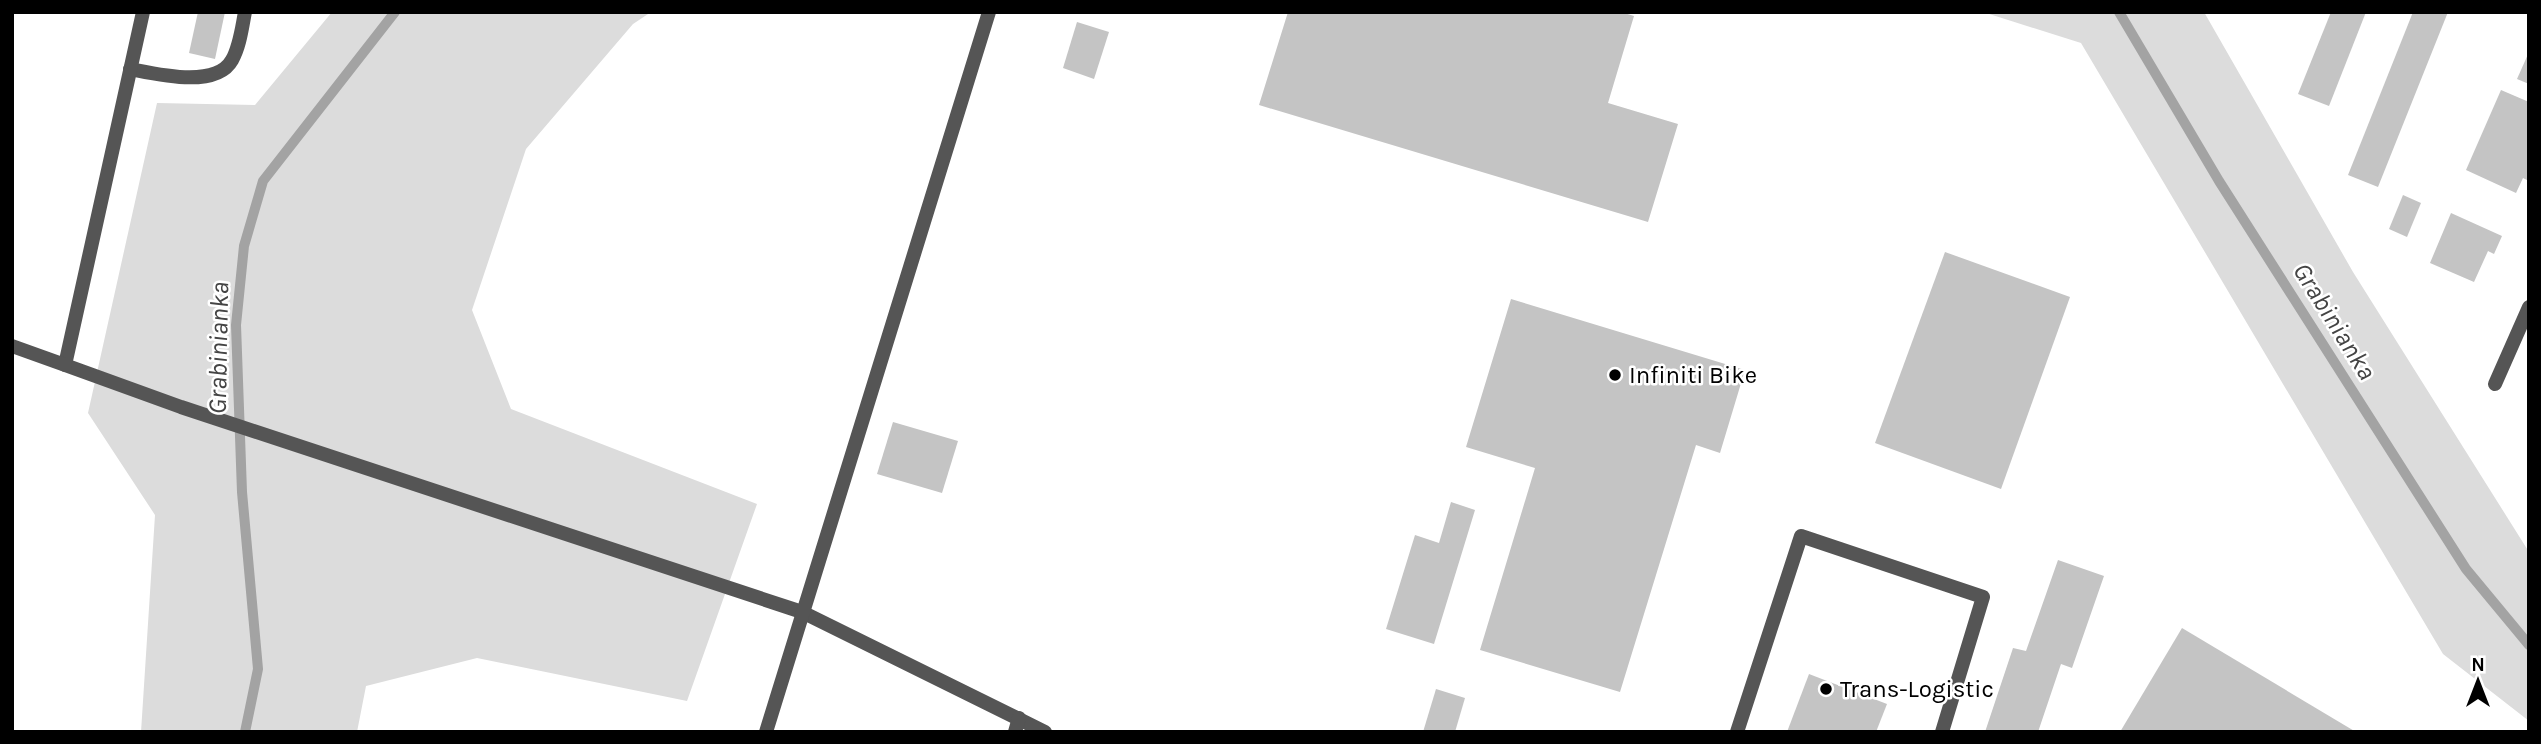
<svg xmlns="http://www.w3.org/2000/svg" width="2541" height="744" viewBox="0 0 2541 744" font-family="Karla,sans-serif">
  <rect width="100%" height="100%" fill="#fff"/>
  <g fill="#dcdcdc">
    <polygon points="332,12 651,12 633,24 526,149 472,310 511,409 757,504 687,701 477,658 366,686 357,732 141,732 155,515 88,413 157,103 255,105"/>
    <polygon points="1983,12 2204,12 2353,272 2529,552 2529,721 2443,654 2081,43"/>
  </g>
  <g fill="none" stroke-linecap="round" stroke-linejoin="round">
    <g stroke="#a3a3a3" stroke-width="10">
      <polyline points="2119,12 2219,181 2466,569 2529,645"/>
      <polyline points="245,732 258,669 242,492 236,325 244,246 263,181 395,12"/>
    </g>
  </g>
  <g fill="#c4c4c4">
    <polygon points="198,12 225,12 215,59 189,53"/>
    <polygon points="1288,12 1621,12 1634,16 1608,103 1678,124 1648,222 1259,105"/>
    <polygon points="2331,12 2366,12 2329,106 2298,94"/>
    <polygon points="2413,12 2448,12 2378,187 2348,175"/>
    <polygon points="1077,22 1109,32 1094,79 1063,68"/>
    <polygon points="2529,52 2529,84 2517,79"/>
    <polygon points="2501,90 2529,102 2529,181 2523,178 2516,193 2466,170"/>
    <polygon points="2403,195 2421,203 2407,237 2389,229"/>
    <polygon points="2451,213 2502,236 2494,254 2488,251 2474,282 2430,263"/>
    <polygon points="1945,252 2070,297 2001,489 1875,443"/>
    <polygon points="1511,299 1745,370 1720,453 1696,445 1620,692 1480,650 1535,468 1466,447"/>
    <polygon points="893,422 958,441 942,493 877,474"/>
    <polygon points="1451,502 1475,510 1434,644 1386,629 1415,535 1439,543"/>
    <polygon points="2058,560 2104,576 2072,668 2061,664 2038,732 1985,732 2013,648 2026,651"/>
    <polygon points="2182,628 2356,732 2120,732"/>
    <polygon points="1809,674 1887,704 1876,732 1787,732"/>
    <polygon points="1436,689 1465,698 1455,732 1423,732"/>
  </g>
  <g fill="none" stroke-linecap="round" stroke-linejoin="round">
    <g stroke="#555" stroke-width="14">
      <path d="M130,69C156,74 216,89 232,60C240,46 242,27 245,12"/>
      <polyline points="802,612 1045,732"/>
      <polyline points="1015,732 1019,718"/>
      <polyline points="1737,732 1801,536 1983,597 1942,732"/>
    </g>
    <g stroke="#555" stroke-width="14">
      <polyline points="143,12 65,365 181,407 802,612"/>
      <polyline points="12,346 65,365"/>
      <polyline points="2495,384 2529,307"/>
      <polyline points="766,732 989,12"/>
    </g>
  </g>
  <g fill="#000" stroke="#fff" stroke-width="2.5">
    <circle cx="1615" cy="375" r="7"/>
    <circle cx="1826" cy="689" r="7"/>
  </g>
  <g text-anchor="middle" stroke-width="5" stroke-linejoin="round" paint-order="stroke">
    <g font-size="24" fill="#000" stroke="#fff" text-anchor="start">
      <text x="1629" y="383">Infiniti Bike</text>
      <text x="1840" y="697">Trans-Logistic</text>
    </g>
    <g font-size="26" font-style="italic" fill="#444" stroke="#fff">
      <text transform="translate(2335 321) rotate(58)" y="9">Grabinianka</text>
      <text transform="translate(218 348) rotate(-89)" y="9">Grabinianka</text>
    </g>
  </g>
  <rect width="2541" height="744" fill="none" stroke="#000000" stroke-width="28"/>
  <g transform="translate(2478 681)" stroke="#ffffff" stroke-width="5" paint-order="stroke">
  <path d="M0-5L12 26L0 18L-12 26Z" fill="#000000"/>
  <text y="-10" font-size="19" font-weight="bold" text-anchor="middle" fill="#000000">N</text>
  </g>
</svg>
